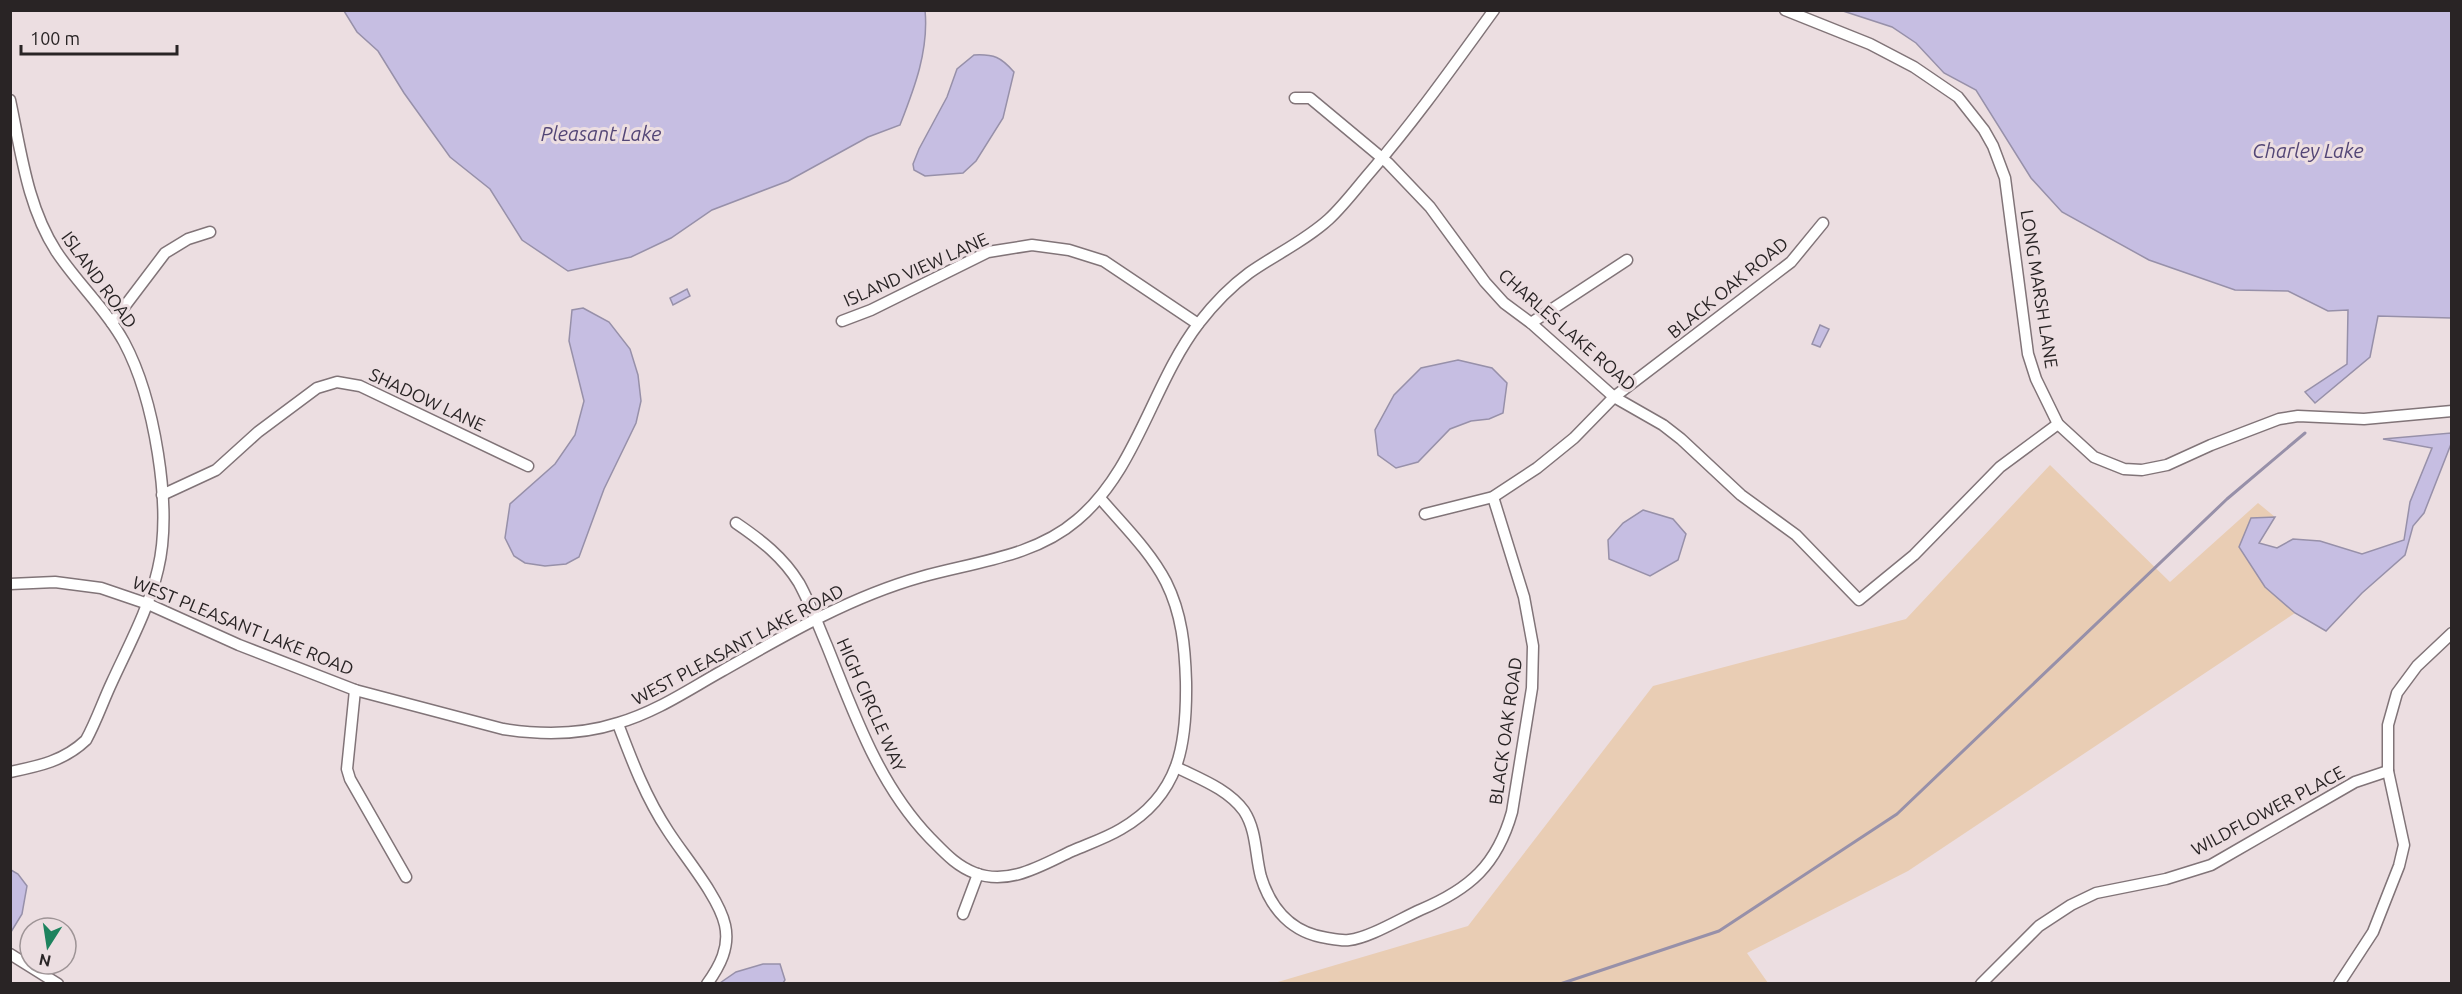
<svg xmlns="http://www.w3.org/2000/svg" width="2462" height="994" viewBox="0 0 2462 994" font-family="Ubuntu,sans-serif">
  <rect width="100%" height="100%" fill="#ecdee1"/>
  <polygon fill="#e9cdb4" points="2050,465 2170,582 2258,503 2275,517 2252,519 2265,587 2295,613 1908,871 1747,953 1768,983 1271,984 1468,926 1653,686 1906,619"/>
  <g fill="#c6bee2" stroke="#9790a9" stroke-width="1.5">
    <path d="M925,10C929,51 914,89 900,125L868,137L788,181L712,210L671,238L631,257L568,271L522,240L490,189L450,157L404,93L378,51L357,32L344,11Z"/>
    <polygon points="1843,11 2451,11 2451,318 2378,316 2370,357 2315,403 2305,392 2347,364 2348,310 2328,311 2288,291 2235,290 2149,260 2062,212 2031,178 1976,90 1944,73 1916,43 1892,27"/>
    <path d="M974,55C994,54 1001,57 1014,72L1003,118L976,161L963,173L925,176L914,170L913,164L919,149L947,97L957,69Z"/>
    <polygon points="687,289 690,296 673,305 670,298"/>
    <polygon points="583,308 609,322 630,349 638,375 641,401 636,423 604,489 579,557 566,564 545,566 525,563 514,556 505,538 510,504 555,464 575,435 584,401 569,341 572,310"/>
    <polygon points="1820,325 1829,329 1820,347 1812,344"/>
    <polygon points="1458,360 1492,368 1507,383 1503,413 1489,419 1471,421 1450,429 1418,462 1396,468 1378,455 1375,430 1394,395 1421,368"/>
    <polygon points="2451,433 2451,444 2424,513 2413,526 2405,555 2362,593 2326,631 2295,613 2265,587 2239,547 2251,518 2275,517 2259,543 2277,548 2293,539 2320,541 2362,554 2404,540 2410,502 2432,448 2383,439"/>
    <polygon points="1643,510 1673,519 1686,534 1678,560 1650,576 1609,559 1608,540 1623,523"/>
    <polygon points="11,870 18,874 27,886 22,914 11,932"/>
    <polygon points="763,964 780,964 785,980 783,983 720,983 736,972"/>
  </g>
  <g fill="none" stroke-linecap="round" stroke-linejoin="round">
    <polyline stroke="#9790a9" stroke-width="3" points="1560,984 1719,931 1897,814 2227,499 2305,433"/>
    <g stroke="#817478" stroke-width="13">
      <g id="minor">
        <polyline points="1785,10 1870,44 1914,67 1958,97 1984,130 1993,146 2005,178 2028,354 2036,379 2058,424 2094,457 2124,469 2142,470 2167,465 2211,445 2279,419 2298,416 2364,419 2452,411"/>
        <polyline points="1295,98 1310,98 1388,163 1430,207 1485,282 1504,303 1531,323 1614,397 1663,425 1681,439 1741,495 1796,535 1859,600 1914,555 2000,467 2058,424"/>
        <path d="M10,100C21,151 27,206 56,251C77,283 106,309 124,342C154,398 173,507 158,569C149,608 129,645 112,682C103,701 96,722 86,740C64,761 39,766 10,772"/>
        <polyline points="842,321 871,310 988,252 1032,245 1069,250 1104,261 1198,324"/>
        <polyline points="112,323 165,253 188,239 210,232"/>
        <polyline points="1531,323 1627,260"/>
        <polyline points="162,495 216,470 258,432 317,388 337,382 360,386 528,466"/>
        <polyline points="1425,514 1493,497 1537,468 1574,438 1614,397 1791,262 1823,223"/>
        <path d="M736,523C761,540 783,557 799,583C810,603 818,625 827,646C854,713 878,784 930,838C944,852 956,866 975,873C1009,886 1042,865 1072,851C1088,844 1106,838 1121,829C1180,795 1187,744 1186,682C1185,647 1182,614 1166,582C1150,551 1123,525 1100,498"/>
        <path d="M10,584L55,582L101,588L148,604L239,645L355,690L503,729C541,735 581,735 618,723C656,712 688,690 722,671C785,635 850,597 921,577C974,562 1034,557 1077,520C1137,470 1152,384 1199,323C1213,305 1230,287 1249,273C1276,254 1305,241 1329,219C1345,204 1358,186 1372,170C1416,119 1454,65 1494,10"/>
        <polyline points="355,690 347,769 350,779 406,877"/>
        <path d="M618,724C632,761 646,798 668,831C684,856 719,897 725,925C730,947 720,966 707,984"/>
        <path d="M1176,767C1200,779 1228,789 1244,811C1257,831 1255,855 1261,877C1271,909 1292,933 1327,938C1333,939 1342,941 1349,940C1369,938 1400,919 1420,910C1470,889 1497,865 1512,812L1532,688L1533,646L1524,597L1493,497"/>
        <polyline points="963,914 978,874"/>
        <polyline points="10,954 58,984"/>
        <polyline points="1981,984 2039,926 2071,905 2096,893 2166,879 2211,865 2355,782 2388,771"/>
        <polyline points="2339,984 2373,932 2399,866 2404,845 2388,771 2388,725 2397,693 2417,666 2452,633"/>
      </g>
    </g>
    <use href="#minor" stroke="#fff" stroke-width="10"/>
  </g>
  <g text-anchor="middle" stroke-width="6" stroke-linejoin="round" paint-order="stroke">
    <g font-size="18" fill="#292425" stroke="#ecdee1">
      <text transform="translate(916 270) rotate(-24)" y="6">ISLAND VIEW LANE</text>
      <text transform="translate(99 280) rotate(54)" y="6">ISLAND ROAD</text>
      <text transform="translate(1728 288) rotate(-39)" y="6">BLACK OAK ROAD</text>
      <text transform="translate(2039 289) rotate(81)" y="6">LONG MARSH LANE</text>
      <text transform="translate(1567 330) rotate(41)" y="6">CHARLES LAKE ROAD</text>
      <text transform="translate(427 400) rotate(25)" y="6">SHADOW LANE</text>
      <text transform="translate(243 626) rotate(22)" y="6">WEST PLEASANT LAKE ROAD</text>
      <text transform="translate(738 645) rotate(-28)" y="6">WEST PLEASANT LAKE ROAD</text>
      <text transform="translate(871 705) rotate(66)" y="6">HIGH CIRCLE WAY</text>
      <text transform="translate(1506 731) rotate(-82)" y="6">BLACK OAK ROAD</text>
      <text transform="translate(2268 811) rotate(-28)" y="6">WILDFLOWER PLACE</text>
    </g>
    <g font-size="20" font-style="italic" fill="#534676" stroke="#ecdee1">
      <text x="601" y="141">Pleasant Lake</text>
      <text x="2308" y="158">Charley Lake</text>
    </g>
  </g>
  <rect width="2462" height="994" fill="none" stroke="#292425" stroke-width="24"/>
  <g transform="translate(48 946) rotate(192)"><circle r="28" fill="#ecdee1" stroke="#9e9496" stroke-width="1.5"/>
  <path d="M0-4.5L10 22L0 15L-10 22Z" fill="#1d835e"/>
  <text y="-9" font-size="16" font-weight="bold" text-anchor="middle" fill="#292425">N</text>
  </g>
  <path d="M21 45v9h156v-9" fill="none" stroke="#292425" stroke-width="3"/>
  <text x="30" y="45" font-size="18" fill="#292425" stroke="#ecdee1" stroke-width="4.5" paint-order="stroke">100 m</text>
</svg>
